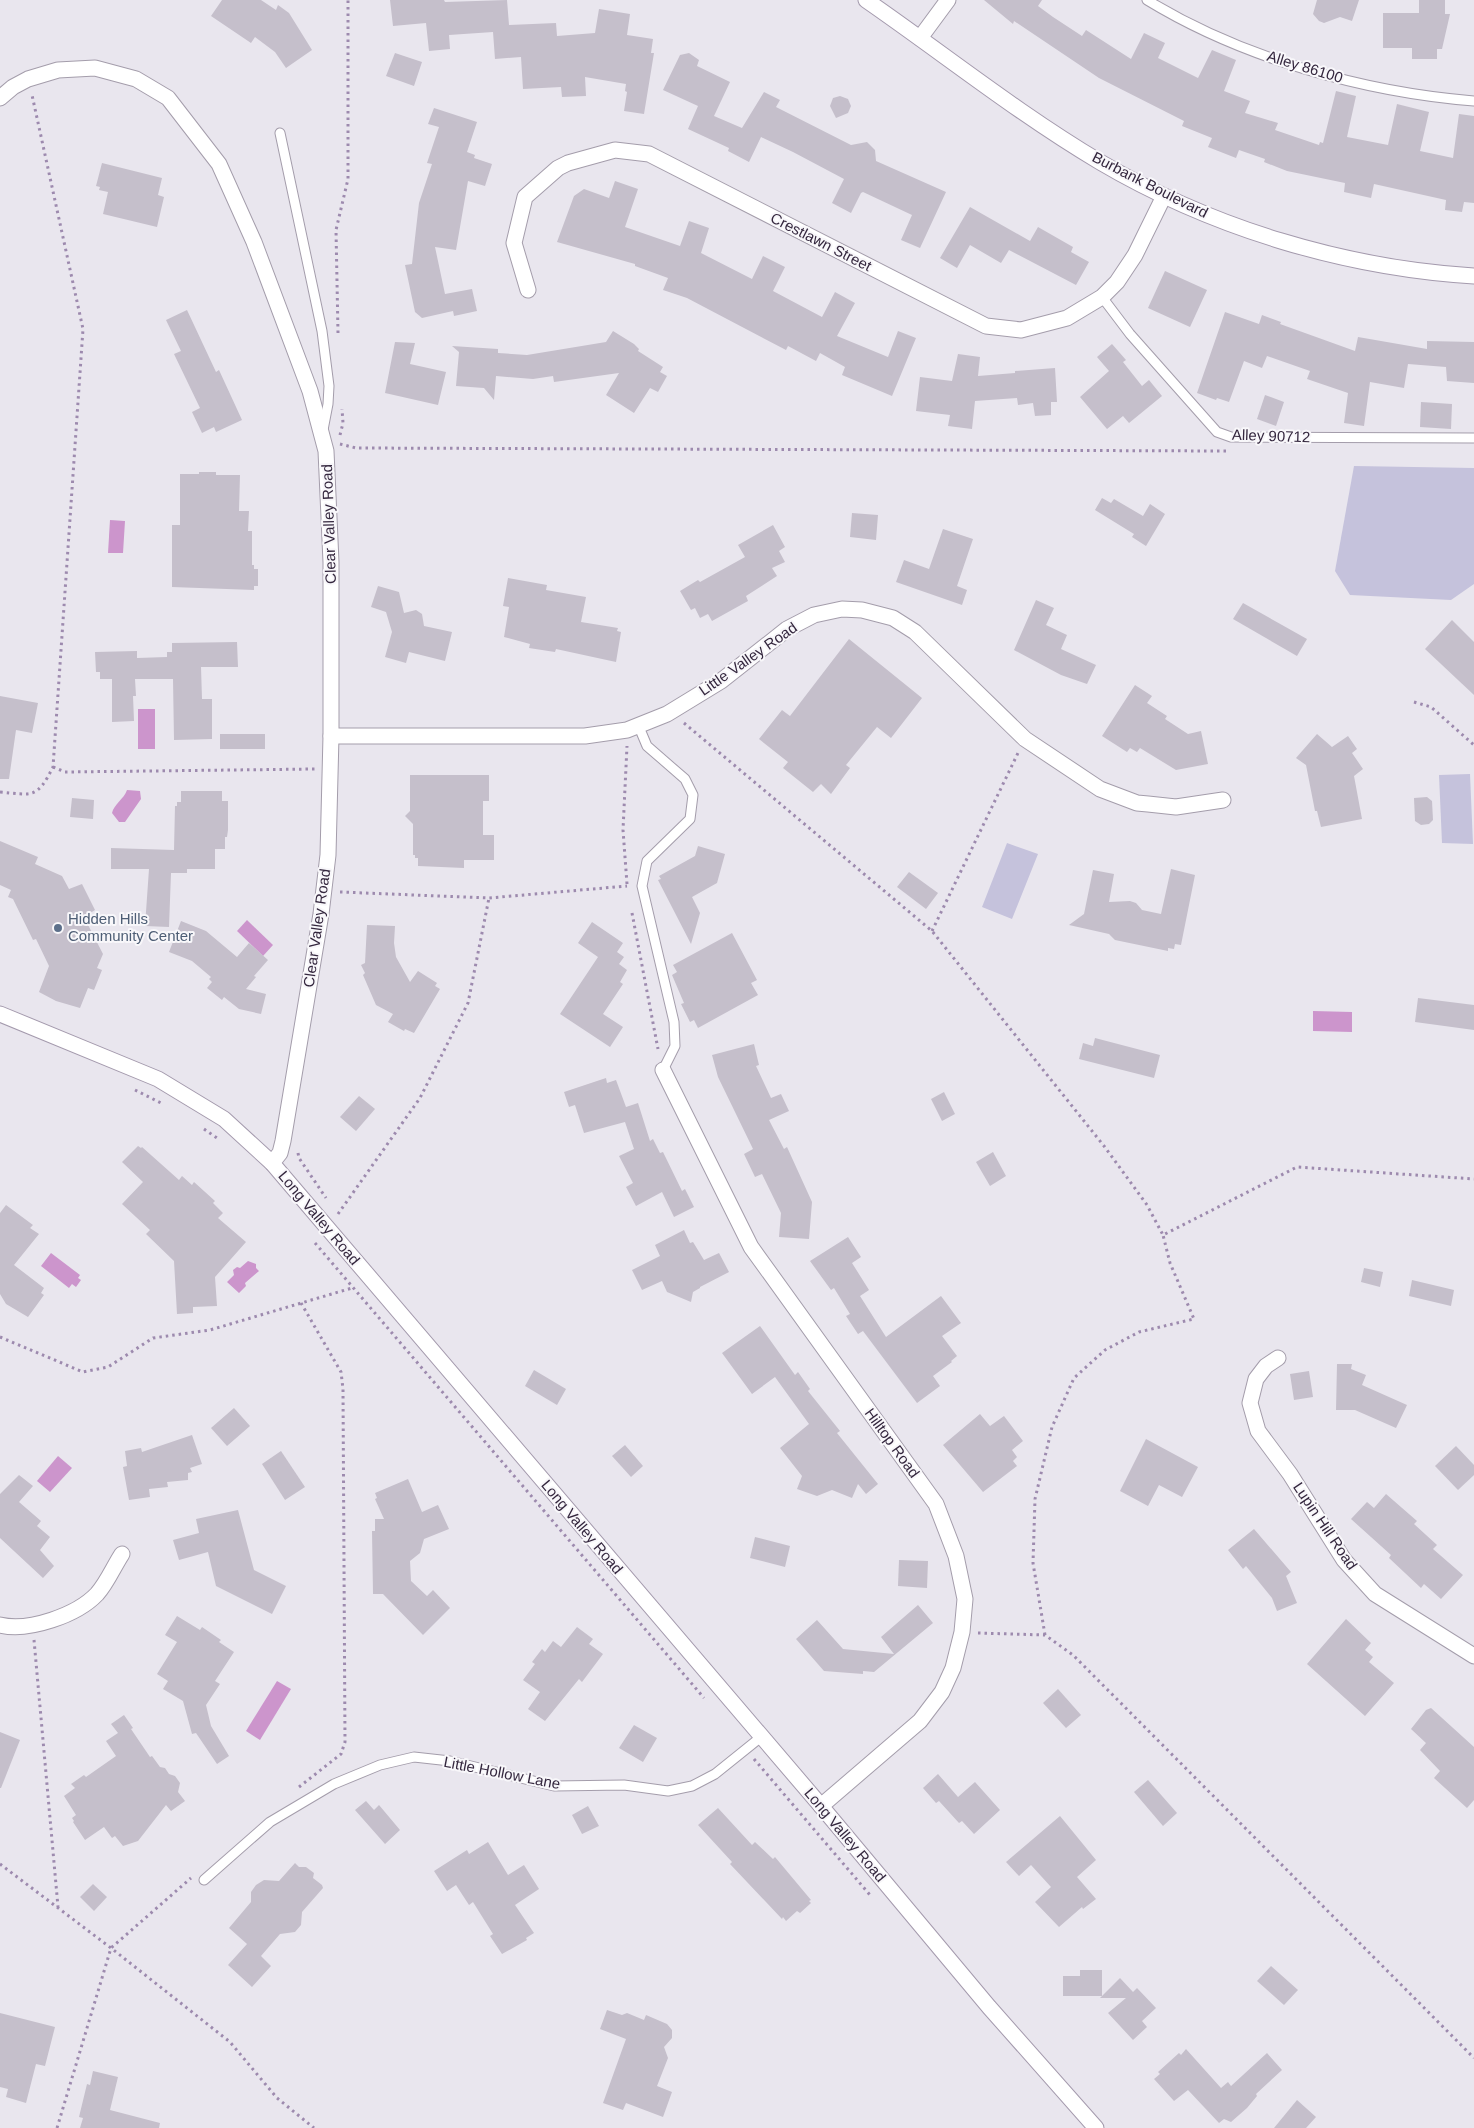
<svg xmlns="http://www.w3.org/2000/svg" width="1474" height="2128" viewBox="0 0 1474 2128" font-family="Helvetica,sans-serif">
  <rect width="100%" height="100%" fill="#e9e6ee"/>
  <g fill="#c5c2dc">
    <polygon points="1354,466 1474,468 1474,584 1451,600 1350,595 1335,571"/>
    <polygon points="1470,774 1473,844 1442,843 1439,775"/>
    <polygon points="1007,843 1038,854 1012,919 982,907"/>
  </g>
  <g fill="#cc95cc">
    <polygon points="110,520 125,521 123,553 108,553"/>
    <rect x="138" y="709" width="17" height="40"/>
    <path d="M127,790L140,791L141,799L125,822H119L112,813C114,804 124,799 127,790Z"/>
    <polygon points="247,920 273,945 263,956 237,931"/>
    <polygon points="1313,1011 1352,1012 1352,1032 1313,1031"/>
    <polygon points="51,1253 80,1275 78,1278 81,1280 76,1287 72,1284 69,1288 41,1266"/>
    <polygon points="248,1261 256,1264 256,1268 259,1271 245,1283 246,1286 239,1293 227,1282 234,1275 233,1270 237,1267 240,1268"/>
    <polygon points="58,1456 72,1468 50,1492 37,1481"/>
    <polygon points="277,1681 291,1689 260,1740 246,1731"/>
  </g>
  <g fill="#c5bfcb">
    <polygon points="222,0 261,0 276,10 278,5 289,13 312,50 286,68 275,52 255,37 251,43 211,16"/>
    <polygon points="390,0 444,0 445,2 507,0 509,25 556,23 557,36 595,33 599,9 630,14 627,35 653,39 651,53 654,53 644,114 624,111 627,92 625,91 626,84 585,77 586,96 562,97 561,87 523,89 521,57 495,59 493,32 449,35 450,49 429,51 426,23 393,26"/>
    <polygon points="984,0 1042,0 1038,6 1053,17 1082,36 1086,30 1131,59 1144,33 1165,43 1158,58 1198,78 1212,50 1236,60 1224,91 1250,101 1245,113 1278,123 1275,130 1319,145 1320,142 1323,143 1336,91 1356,96 1347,137 1388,145 1397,104 1429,112 1420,151 1453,158 1459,114 1474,116 1474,203 1464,202 1462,212 1445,210 1446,200 1374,184 1371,198 1344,192 1345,183 1287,171 1264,162 1265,159 1239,150 1236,158 1208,147 1212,138 1182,126 1184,121 1099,78 1014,21 1013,24"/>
    <polygon points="1317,0 1359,0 1352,21 1340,17 1324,23 1319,21 1313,14"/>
    <polygon points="1419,0 1445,0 1445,14 1450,14 1442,49 1437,49 1437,59 1412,59 1412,48 1383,48 1383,13 1419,13"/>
    <polygon points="395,53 422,62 414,86 386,76"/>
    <polygon points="689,53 699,60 697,66 730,82 714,116 742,128 764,92 780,100 776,107 851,145 867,142 875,150 876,161 946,192 920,248 901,240 912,215 863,192 861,193 851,213 832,203 844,179 793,152 761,137 749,162 728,151 729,148 688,129 698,106 663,90 680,55"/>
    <polygon points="840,96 848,99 851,106 848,113 836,118 830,106 833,98"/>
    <polygon points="434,108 477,122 467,152 475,155 474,158 492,164 485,186 468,181 456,250 435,247 445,294 472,289 477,311 454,316 453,311 422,318 415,312 405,265 412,264 419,203 432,164 427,163 439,127 428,124"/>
    <polygon points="102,163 162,178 158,195 164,197 157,227 103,214 108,192 99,190 100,187 96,186"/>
    <polygon points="615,181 638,189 625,227 680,246 689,221 709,228 701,253 752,279 763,256 785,267 773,291 822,317 835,292 855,303 837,336 888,357 898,331 916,338 892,396 842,375 845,367 820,353 816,361 788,346 786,350 687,298 663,290 668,278 635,266 635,264 557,242 574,196 584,189 609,198"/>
    <polygon points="970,207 1030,241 1038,227 1073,247 1071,252 1089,262 1076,285 1009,250 1001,263 970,245 957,268 940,258"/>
    <polygon points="1165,271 1207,290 1190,327 1148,308"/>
    <polygon points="187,310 216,372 219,370 242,420 216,432 214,427 202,433 192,412 200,408 174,354 181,351 166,320"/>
    <polygon points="1225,312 1259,324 1262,315 1281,322 1280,324 1355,351 1358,337 1427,349 1427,341 1474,342 1474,383 1447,381 1446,367 1408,364 1404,388 1370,382 1364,426 1344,423 1348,393 1307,379 1310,371 1267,356 1262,368 1244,361 1229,402 1217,398 1216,400 1197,393"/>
    <polygon points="613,331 634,344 639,349 638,351 663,367 660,372 667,376 658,392 650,388 634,413 606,395 619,373 554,382 553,376 533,379 496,376 494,400 484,388 456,386 459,352 452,346 498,349 498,353 527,355 606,342"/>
    <polygon points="395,342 415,343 410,364 446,372 438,405 385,393"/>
    <polygon points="1112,344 1126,360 1123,362 1142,386 1149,380 1162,396 1129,423 1123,416 1107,429 1080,397 1109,371 1097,357"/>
    <polygon points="958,354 980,357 978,376 1015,373 1015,371 1055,368 1057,402 1051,402 1051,415 1035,416 1033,403 1018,405 1017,398 975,401 972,429 948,426 950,415 916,411 920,377 952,381"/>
    <polygon points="1265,395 1284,402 1276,426 1257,419"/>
    <polygon points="1421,402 1452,404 1451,429 1420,427"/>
    <polygon points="199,472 216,472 216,475 240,475 239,511 249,511 248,531 252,531 252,565 254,565 254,569 258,569 258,586 254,586 254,590 172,587 172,525 180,525 180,474 199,474"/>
    <polygon points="1102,498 1111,503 1114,499 1143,516 1150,504 1165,514 1146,546 1132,537 1134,534 1095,510"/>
    <polygon points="852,513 878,515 876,540 850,537"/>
    <polygon points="773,525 785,547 779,551 785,562 772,568 777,576 746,596 748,601 712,621 708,614 700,618 695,608 691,610 680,591 698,580 700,582 745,557 738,545"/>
    <polygon points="943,529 973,539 957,586 967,590 962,605 896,582 904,560 929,569"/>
    <polygon points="508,578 547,585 546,590 586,597 581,622 618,628 617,631 621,632 616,662 556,649 555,652 529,648 530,644 504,637 509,607 503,606"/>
    <polygon points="378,586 399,592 404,613 416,610 422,614 424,626 452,632 445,661 409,652 406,663 385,657 392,632 386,612 371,607"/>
    <polygon points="1036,600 1054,608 1046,625 1067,635 1061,649 1096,665 1087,684 1061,675 1014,650"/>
    <polygon points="1243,603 1307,639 1297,656 1233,619"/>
    <polygon points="1452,620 1474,642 1474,695 1425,649"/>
    <polygon points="849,639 922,698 891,738 877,727 846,765 850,768 831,794 821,784 813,792 783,768 788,762 759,739 782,710 790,716"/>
    <polygon points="237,642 238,667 201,667 202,699 212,699 212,739 174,740 173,679 135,679 136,696 133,696 134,721 112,722 112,679 100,679 100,672 96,672 95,652 137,651 137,658 167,657 167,652 172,652 172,643"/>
    <polygon points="1135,685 1152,696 1147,703 1167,716 1165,719 1188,734 1201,731 1208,764 1176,770 1140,748 1137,752 1130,748 1127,752 1102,736"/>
    <polygon points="0,696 38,703 32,733 16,730 9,779 0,779"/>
    <rect x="220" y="734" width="45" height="15"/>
    <polygon points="1317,734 1332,747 1348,736 1357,749 1352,753 1363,769 1354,776 1362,819 1321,827 1317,811 1315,811 1306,765 1296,758"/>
    <polygon points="410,775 489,775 489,801 483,801 483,835 494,835 494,860 464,860 464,868 418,866 418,858 415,858 415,855 413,855 413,824 405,816 410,811"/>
    <polygon points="181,791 222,791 222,801 228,801 228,830 227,837 225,837 225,849 215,849 215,869 187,869 187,873 171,873 169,927 145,926 149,869 111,869 111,848 174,850 175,806 177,806 177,802 181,802"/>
    <polygon points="1427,797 1432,801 1433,820 1429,824 1421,825 1415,821 1414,798"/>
    <polygon points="72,798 94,800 93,819 70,817"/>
    <polygon points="0,841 38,857 35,864 62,876 69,889 82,884 95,910 84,917 103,954 97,968 102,970 94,990 88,988 80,1008 56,1001 39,992 49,966 36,939 33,940 13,899 8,897 11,890 0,885"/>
    <polygon points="698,846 725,854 717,883 692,897 700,913 691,944 658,880 661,879 659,876 695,856"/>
    <polygon points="1171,869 1195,875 1181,945 1175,944 1174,949 1168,948 1168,951 1115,940 1109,934 1069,925 1084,914 1093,870 1114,874 1109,902 1130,901 1136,903 1142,910 1161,914"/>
    <polygon points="909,872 938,893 926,909 897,887"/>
    <polygon points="181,921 206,931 237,957 249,943 268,960 254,976 256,977 246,989 266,994 261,1014 239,1009 224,997 222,1000 207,988 212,982 209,979 211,977 192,961 169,952"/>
    <polygon points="592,922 623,943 617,952 624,957 619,964 627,970 620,982 623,984 603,1014 623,1027 610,1047 560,1014 598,957 578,943"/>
    <polygon points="367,925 395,926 394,943 396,957 410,982 418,971 437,983 435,986 440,989 414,1033 405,1029 404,1031 388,1022 393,1014 376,1005 363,975 365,973 361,965 365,963"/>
    <polygon points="732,933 757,980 751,983 758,995 698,1028 694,1020 690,1022 681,1004 684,1003 672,975 677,972 673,965"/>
    <polygon points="1418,998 1474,1005 1474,1030 1415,1022"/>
    <polygon points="1095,1038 1160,1055 1154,1078 1079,1059 1083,1043 1093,1046"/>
    <polygon points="754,1044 759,1065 756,1066 771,1098 781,1094 789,1111 769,1120 784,1149 787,1147 812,1202 809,1239 779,1237 781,1213 762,1174 755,1177 744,1154 753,1149 718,1077 712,1055"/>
    <polygon points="606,1078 607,1083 616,1080 626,1107 638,1103 650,1141 653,1139 660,1153 663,1152 682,1191 685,1189 694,1207 674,1217 662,1192 636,1206 626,1187 633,1183 619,1156 634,1149 625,1122 584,1133 575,1105 569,1107 564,1092"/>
    <polygon points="944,1092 955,1114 942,1121 931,1099"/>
    <polygon points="359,1096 375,1109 356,1131 340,1117"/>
    <polygon points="138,1146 141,1148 142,1147 179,1180 182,1176 192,1185 194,1182 215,1201 213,1203 223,1213 218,1218 246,1242 215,1277 217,1306 193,1307 193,1313 177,1314 174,1261 146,1234 150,1230 122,1204 143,1182 122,1162"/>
    <polygon points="993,1152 1006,1176 990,1186 976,1162"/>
    <polygon points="6,1205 33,1225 30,1228 39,1234 14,1265 44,1288 41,1293 44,1295 28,1317 6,1304 0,1294 0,1213"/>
    <polygon points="684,1230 690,1243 693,1242 704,1260 719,1253 729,1272 700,1287 700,1288 693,1292 691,1302 667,1292 662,1281 642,1290 632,1270 660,1256 655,1245"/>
    <polygon points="848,1237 861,1257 852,1263 869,1290 860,1296 886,1337 941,1296 961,1323 942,1336 957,1356 951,1361 952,1362 933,1376 940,1386 917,1403 863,1331 858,1334 846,1316 850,1314 834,1288 831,1290 810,1261"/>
    <polygon points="1364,1268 1383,1272 1380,1287 1361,1282"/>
    <polygon points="1412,1280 1454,1290 1451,1306 1409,1296"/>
    <polygon points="760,1326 795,1375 798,1372 810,1389 808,1391 840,1431 837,1433 878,1484 866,1494 858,1484 852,1498 832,1490 817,1496 797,1489 802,1476 780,1448 809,1424 775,1377 752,1394 722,1353"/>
    <polygon points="1337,1364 1352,1364 1351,1369 1366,1375 1362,1385 1407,1405 1396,1428 1355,1410 1336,1410"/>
    <polygon points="534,1370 566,1389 557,1405 525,1386"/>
    <polygon points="1309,1371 1313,1397 1294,1400 1290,1374"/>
    <polygon points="234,1408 250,1426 227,1446 211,1428"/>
    <polygon points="980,1414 990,1426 1004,1416 1023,1441 1012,1450 1017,1457 1013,1461 1017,1466 983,1492 943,1445"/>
    <polygon points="192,1435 202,1464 190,1468 192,1472 188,1473 188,1480 167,1482 168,1487 149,1489 150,1497 129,1500 123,1467 127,1466 125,1451 141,1448 142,1452"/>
    <polygon points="1146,1439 1198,1467 1182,1497 1159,1485 1148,1506 1120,1491"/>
    <polygon points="625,1445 643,1466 631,1477 612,1456"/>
    <polygon points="1456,1446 1474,1465 1474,1475 1458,1490 1435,1466"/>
    <polygon points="281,1451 305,1487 285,1500 262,1464"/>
    <polygon points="19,1475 33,1486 19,1502 41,1521 37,1526 50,1537 40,1550 54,1566 43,1578 0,1538 0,1494"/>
    <polygon points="408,1479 422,1512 438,1505 449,1529 424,1539 420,1553 410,1561 411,1581 427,1596 433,1590 450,1608 423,1635 383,1594 373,1594 372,1531 375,1531 375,1519 384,1519 375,1499 377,1498 375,1493"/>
    <polygon points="1386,1494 1417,1521 1414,1524 1437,1545 1433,1549 1463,1575 1441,1599 1424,1584 1421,1588 1389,1558 1391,1555 1351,1519 1367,1502 1374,1508"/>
    <polygon points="238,1510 254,1570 286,1586 272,1614 216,1586 208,1552 179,1560 173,1540 199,1533 196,1519"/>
    <polygon points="1254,1529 1291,1572 1286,1576 1297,1603 1277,1611 1272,1598 1246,1566 1243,1569 1228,1550"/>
    <polygon points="755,1537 790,1546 785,1567 750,1558"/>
    <polygon points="899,1560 928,1561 927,1588 898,1586"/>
    <polygon points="918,1605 933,1623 874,1672 863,1671 863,1674 824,1671 796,1639 817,1620 843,1649 894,1654 881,1637"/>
    <polygon points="177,1616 200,1630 202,1627 221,1640 219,1642 234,1652 215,1681 220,1684 206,1705 211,1726 229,1756 217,1764 196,1733 192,1734 183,1701 163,1689 168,1681 157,1674 177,1642 165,1635"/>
    <polygon points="1346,1619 1371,1643 1365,1650 1373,1657 1369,1662 1394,1683 1365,1716 1307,1664"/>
    <polygon points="577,1627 593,1639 589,1644 603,1654 582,1682 579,1679 545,1721 528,1709 540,1692 523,1680 535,1664 532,1662 542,1649 545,1652 553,1641 561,1647"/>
    <polygon points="1058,1689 1081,1715 1066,1728 1043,1703"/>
    <polygon points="1431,1708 1474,1747 1474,1800 1467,1808 1434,1778 1440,1771 1420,1750 1426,1743 1411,1729 1426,1710"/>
    <polygon points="124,1715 133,1728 131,1729 150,1757 152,1756 160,1767 165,1768 169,1774 175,1776 180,1783 178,1792 185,1801 171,1811 166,1805 138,1841 123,1846 115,1836 112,1838 104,1827 85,1840 73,1822 74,1821 72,1818 76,1815 64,1796 75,1788 71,1784 84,1775 86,1777 116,1756 106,1741 118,1733 111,1724"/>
    <polygon points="634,1725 657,1738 643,1762 619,1748"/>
    <polygon points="0,1732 20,1740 1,1788 0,1788"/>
    <polygon points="938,1774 958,1797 975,1782 1000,1810 974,1834 962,1821 959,1823 939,1801 936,1803 923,1788"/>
    <polygon points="1148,1780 1177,1813 1163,1826 1134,1792"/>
    <polygon points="366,1801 374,1810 379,1805 400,1830 385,1844 355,1810"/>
    <polygon points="588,1806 599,1826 582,1834 572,1815"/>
    <polygon points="718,1808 752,1845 755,1842 773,1859 775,1857 811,1900 809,1901 811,1903 800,1913 797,1911 786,1921 783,1917 782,1919 730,1864 732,1862 698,1825"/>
    <polygon points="1060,1816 1096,1860 1077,1877 1096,1899 1083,1909 1082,1907 1059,1927 1035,1902 1051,1887 1031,1865 1019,1876 1006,1862"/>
    <polygon points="488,1842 508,1875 524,1865 539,1889 515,1905 534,1933 526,1938 527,1940 502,1954 490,1936 493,1934 473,1902 469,1905 456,1885 447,1891 434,1871 467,1850 469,1854"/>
    <polygon points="295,1863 299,1867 306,1867 314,1873 313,1878 322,1885 323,1888 302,1912 301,1925 295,1932 280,1934 261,1956 271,1966 252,1987 228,1965 247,1944 229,1928 251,1902 251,1892 256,1885 264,1880 279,1881"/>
    <polygon points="93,1884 107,1897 94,1911 80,1897"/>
    <polygon points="1271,1966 1298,1990 1284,2005 1257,1981"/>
    <polygon points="1080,1970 1102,1970 1102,1996 1063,1996 1063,1976 1080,1976"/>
    <polygon points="1120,1978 1133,1992 1137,1988 1156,2008 1142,2021 1147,2027 1133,2040 1108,2013 1126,1998 1100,1998"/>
    <polygon points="607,2010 622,2015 627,2013 644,2020 646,2015 667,2024 672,2030 672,2038 664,2047 668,2058 657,2086 672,2092 663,2117 626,2103 623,2110 603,2103 626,2039 600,2029"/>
    <polygon points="0,2013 55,2027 45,2066 36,2064 26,2103 6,2097 8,2089 0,2087"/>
    <polygon points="1186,2049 1221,2088 1228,2082 1231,2086 1267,2053 1282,2070 1256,2094 1257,2096 1247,2108 1231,2122 1224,2119 1219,2123 1188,2090 1174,2101 1154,2079 1160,2074 1158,2072 1179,2053 1181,2055"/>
    <polygon points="93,2071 118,2077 110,2110 160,2123 159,2128 80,2128 83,2118 79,2117 87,2084 90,2085"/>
    <polygon points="1297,2100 1316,2117 1306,2128 1274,2128"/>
  </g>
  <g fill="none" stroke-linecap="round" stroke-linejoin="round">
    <g stroke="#a49dab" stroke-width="11">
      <g id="lane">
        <path d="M1147,0C1242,58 1363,92 1474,101"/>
        <polyline points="280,133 322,331 329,386 328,404 323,430"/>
        <polyline points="1102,297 1130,334 1217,432 1231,437 1474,438"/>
        <polyline points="639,727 647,746 685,779 693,795 690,819 647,861 642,886 674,1022 675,1046 663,1070"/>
        <polyline points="204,1880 270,1822 334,1784 380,1765 414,1757 450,1761 554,1786 624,1785 668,1791 692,1786 715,1774 761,1737"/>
      </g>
    </g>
    <g stroke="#a49dab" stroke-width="17">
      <g id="street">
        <polyline points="920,38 948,0"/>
        <polyline points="0,98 13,87 28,79 58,70 95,68 136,79 168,98 219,164 254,242 310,391 326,451 331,562 331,736 328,855 321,914 283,1141 280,1153 272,1163"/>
        <polyline points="528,290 514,243 525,197 558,168 568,163 615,150 649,154 986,326 1021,330 1067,318 1102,297 1117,282 1135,255 1164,196"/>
        <polyline points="331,736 585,736 627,730 667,714 721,681 787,629 814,615 842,609 862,610 893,618 915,632 1025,739 1100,789 1137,803 1148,804 1176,807 1223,800"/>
        <polyline points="663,1070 751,1247 936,1504 956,1556 965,1599 962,1632 953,1668 942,1692 920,1721 821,1806"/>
        <polyline points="1278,1358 1266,1366 1256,1379 1250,1403 1258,1431 1290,1474 1344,1560 1375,1594 1474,1656"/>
        <path d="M0,1625C29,1632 77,1615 97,1594C107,1583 114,1566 122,1554"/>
      </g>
    </g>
    <g stroke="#a49aad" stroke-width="17">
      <g id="secondary">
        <path d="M866,0C944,54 1019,114 1100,162C1212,228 1344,268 1474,276"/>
        <polyline points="0,1014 158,1079 224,1119 272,1163 821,1806 989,2007 1096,2128"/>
      </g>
    </g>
    <g stroke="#9d8aae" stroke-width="3" stroke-dasharray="2.5 4" stroke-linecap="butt">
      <polyline points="338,333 336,230 348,179 348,0"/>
      <polyline points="340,435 343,423 342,409"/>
      <polyline points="340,444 356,448 1226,451"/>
      <polyline points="1414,702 1431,707 1474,745"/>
      <polyline points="684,723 932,931 1104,1146 1147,1205 1163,1235 1297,1167 1474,1179"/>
      <polyline points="53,767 65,772 315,769"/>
      <path d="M0,792C33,795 37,799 53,767L83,329L32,95"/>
      <polyline points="627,884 623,830 627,746"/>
      <polyline points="340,892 489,898 627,886"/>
      <polyline points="632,913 658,1049"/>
      <polyline points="932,931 1018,753"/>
      <polyline points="135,1090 163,1104"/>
      <polyline points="204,1129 217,1138"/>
      <polyline points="298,1153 299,1158 326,1198"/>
      <polyline points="338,1214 420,1098 468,1003 489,898"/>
      <polyline points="315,1243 704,1698"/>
      <polyline points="0,1337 83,1372 108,1367 153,1338 210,1330 352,1288"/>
      <polyline points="978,1633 1045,1635 1073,1655 1474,2058"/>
      <polyline points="1045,1635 1033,1563 1035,1499 1052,1427 1074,1378 1105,1350 1139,1332 1194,1319 1170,1263 1163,1235"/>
      <polyline points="34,1640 58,1907"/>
      <polyline points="754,1759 870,1895"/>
      <polyline points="299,1787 341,1754 345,1742 343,1389 341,1372 301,1303"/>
      <polyline points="0,1864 111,1948 230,2042 277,2098 314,2128"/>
      <polyline points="57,2128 111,1948 191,1878"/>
    </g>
    <use href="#lane" stroke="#fff" stroke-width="9"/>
    <use href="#street" stroke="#fff" stroke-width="15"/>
    <use href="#secondary" stroke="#fff" stroke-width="15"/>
  </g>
  <circle fill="#5c6f8a" stroke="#f8f7fa" stroke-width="2" cx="58" cy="928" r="5"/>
  <g text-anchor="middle" stroke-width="4" stroke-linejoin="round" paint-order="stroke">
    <g font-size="15" fill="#34273e" stroke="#f8f7fa">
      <text transform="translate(1305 67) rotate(17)" y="5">Alley 86100</text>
      <text transform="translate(1150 185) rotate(27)" y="5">Burbank Boulevard</text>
      <text transform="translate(821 242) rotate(27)" y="5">Crestlawn Street</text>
      <text transform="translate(1271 436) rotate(2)" y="5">Alley 90712</text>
      <text transform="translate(329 524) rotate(-92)" y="5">Clear Valley Road</text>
      <text transform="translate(748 659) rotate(-35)" y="5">Little Valley Road</text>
      <text transform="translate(317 928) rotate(-82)" y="5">Clear Valley Road</text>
      <text transform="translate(319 1218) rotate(50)" y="5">Long Valley Road</text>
      <text transform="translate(892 1443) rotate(54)" y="5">Hilltop Road</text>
      <text transform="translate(1325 1526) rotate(56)" y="5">Lupin Hill Road</text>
      <text transform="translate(582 1527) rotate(50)" y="5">Long Valley Road</text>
      <text transform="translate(502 1773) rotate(11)" y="5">Little Hollow Lane</text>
      <text transform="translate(845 1835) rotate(50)" y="5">Long Valley Road</text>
    </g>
    <g font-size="15" fill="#4e5e75" stroke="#f8f7fa" text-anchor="start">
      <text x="68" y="924">Hidden Hills<tspan x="68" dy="17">Community Center</tspan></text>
    </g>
  </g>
</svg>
